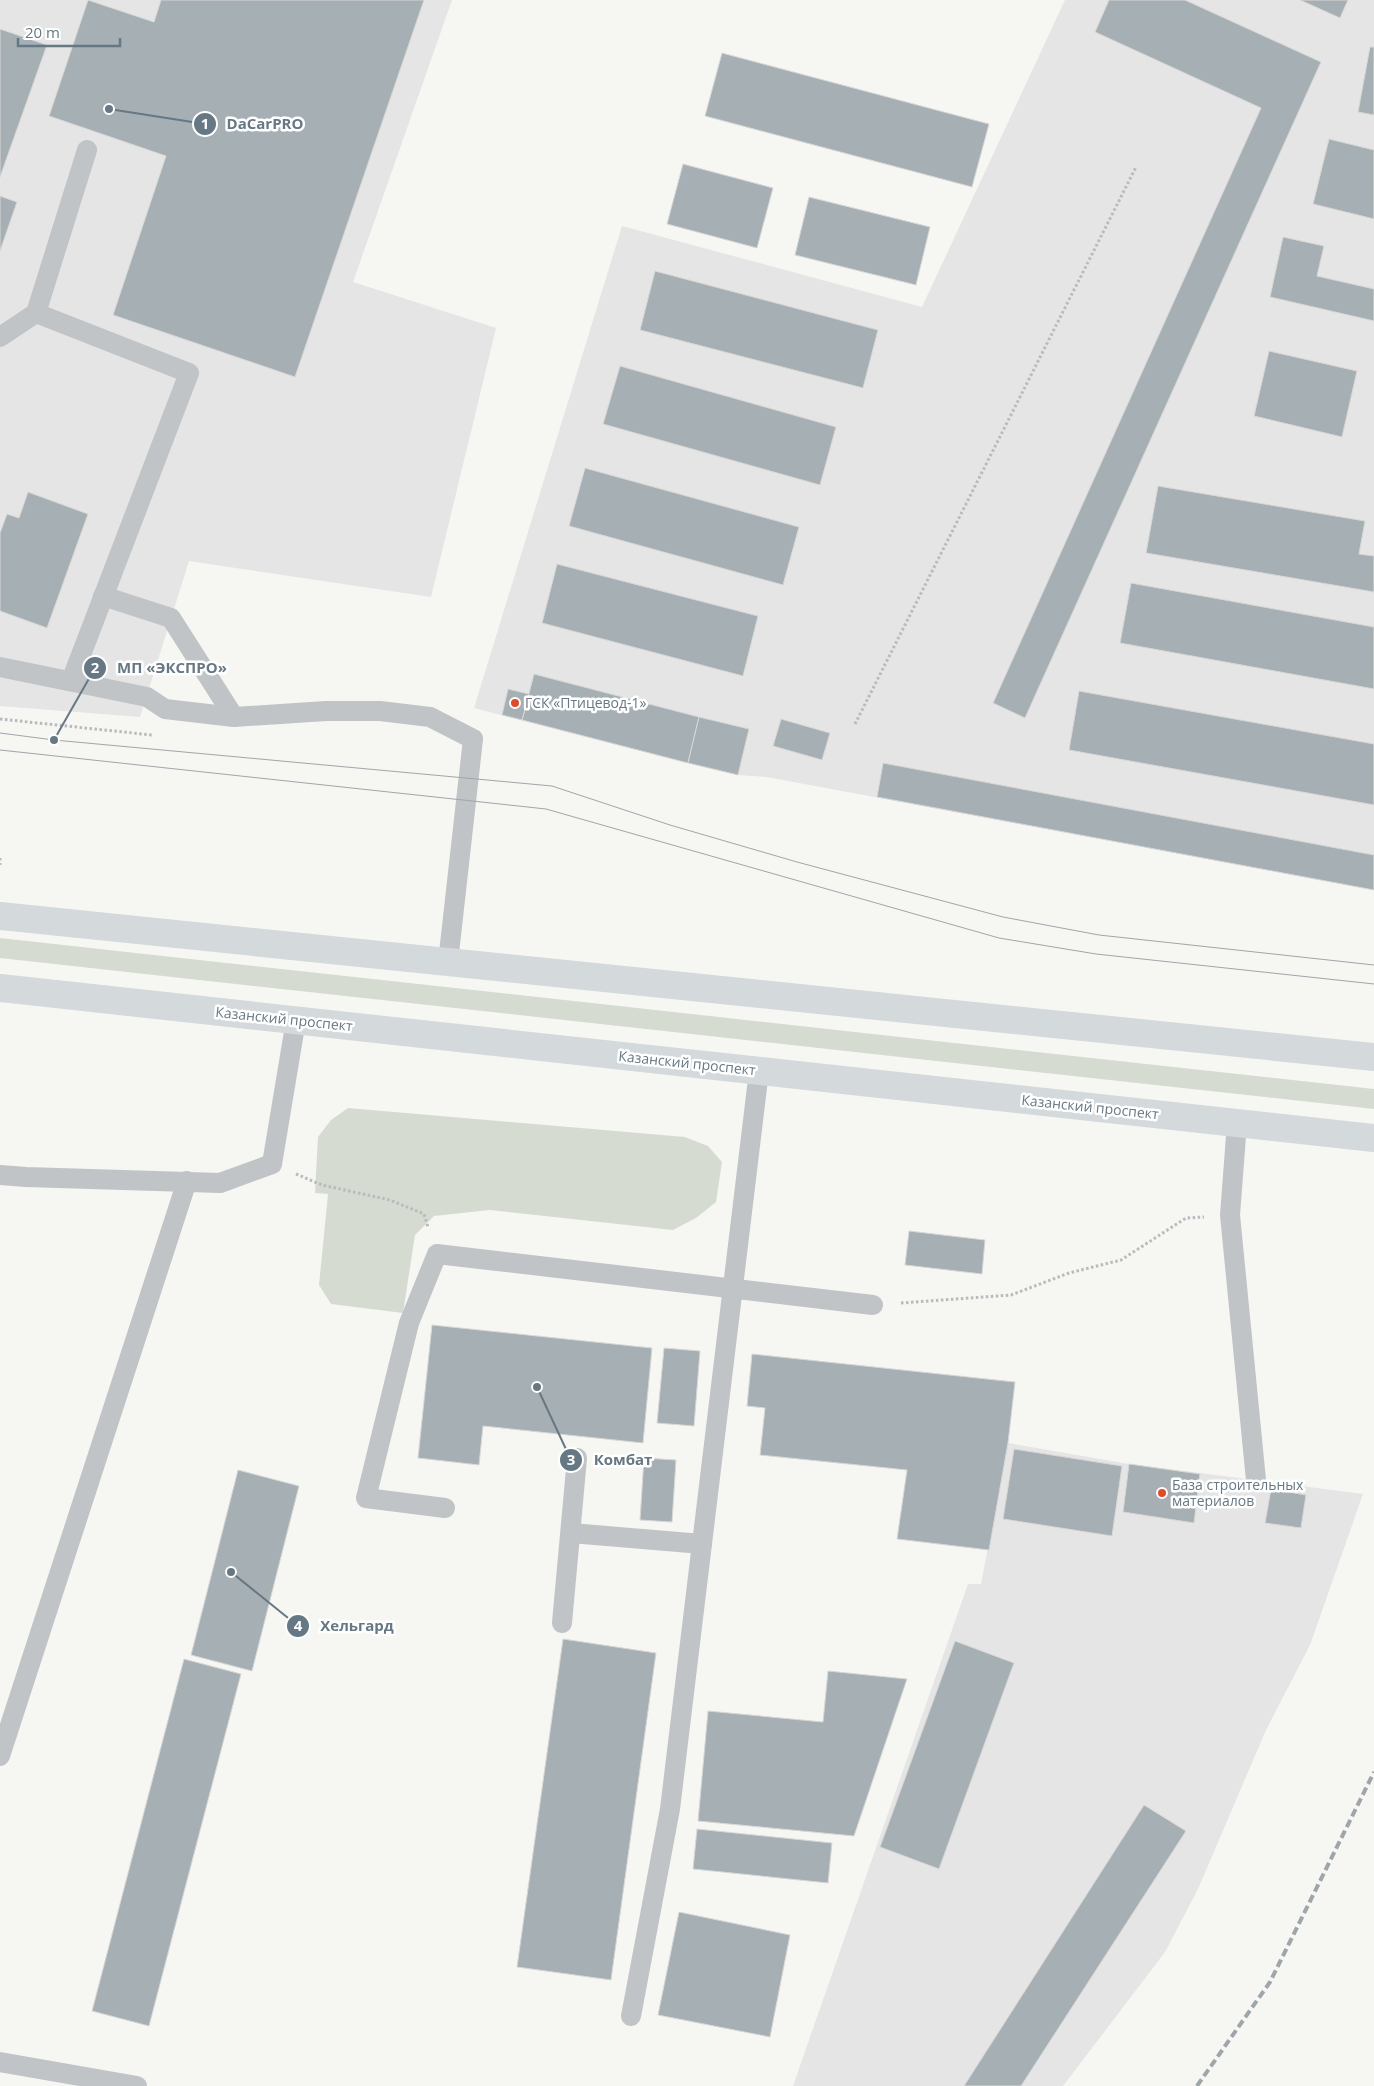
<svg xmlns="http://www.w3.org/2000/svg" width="1374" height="2086" viewBox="0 0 1374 2086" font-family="'Open Sans',sans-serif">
  <rect width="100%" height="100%" fill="#f6f6f3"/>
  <g fill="#e4e5e4">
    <polygon points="0,0 452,0 353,282 496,328 431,597 189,561 140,717 0,706"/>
    <polygon points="1065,0 1374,0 1374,890 767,777 738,775 474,708 622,226 922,307"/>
    <polygon points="1008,1443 1129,1464 1363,1494 1310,1645 1266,1730 1198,1889 1165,1952 1063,2086 793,2086 968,1584 981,1584"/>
  </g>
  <g fill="#d6dbd2">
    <polygon points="0,938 1374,1089 1374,1109 0,958"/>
    <polygon points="348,1108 685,1137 708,1146 722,1162 716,1202 696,1218 673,1230 490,1210 434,1216 415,1235 403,1313 331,1304 319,1285 328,1194 315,1193 318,1137 331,1120"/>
  </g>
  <g fill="#a6afb4" stroke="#d8d8d6">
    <polygon points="88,0 154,22 161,0 424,0 295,377 113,315 166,156 49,116"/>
    <polygon points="1109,0 1185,0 1321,62 1025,718 993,703 1261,108 1095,32"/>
    <polygon points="1300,0 1348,0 1340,18"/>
    <polygon points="0,29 47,45 0,177"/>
    <polygon points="1370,47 1374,47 1374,115 1358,112"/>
    <polygon points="722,53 989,124 972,187 705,116"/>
    <polygon points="1329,139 1374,150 1374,219 1313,204"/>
    <polygon points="683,164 773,188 757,248 667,224"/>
    <polygon points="0,196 17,202 0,251"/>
    <polygon points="809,197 930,227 916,285 795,255"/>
    <polygon points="1283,237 1324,246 1317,276 1374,289 1374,321 1270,297"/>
    <polygon points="655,271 878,330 863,388 640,330"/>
    <polygon points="1269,351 1357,371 1342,437 1254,416"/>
    <polygon points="620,366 836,427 820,485 603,424"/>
    <polygon points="585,468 799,527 783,585 569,526"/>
    <polygon points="1158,486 1365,521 1359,554 1374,556 1374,592 1146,553"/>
    <polygon points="28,492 88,514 47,628 0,611 0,533 7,514 19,518"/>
    <polygon points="557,564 758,616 743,676 542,623"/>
    <polygon points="1131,583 1374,627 1374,689 1120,643"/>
    <polygon points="534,674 699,717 688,763 522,720"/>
    <polygon points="508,689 529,694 522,720 502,715"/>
    <polygon points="1079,691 1374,744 1374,805 1069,750"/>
    <polygon points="699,717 749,729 738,775 688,763"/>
    <polygon points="781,719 830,733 822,760 773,746"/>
    <polygon points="883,763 1374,855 1374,890 877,797"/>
    <polygon points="909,1231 985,1240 982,1274 905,1265"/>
    <polygon points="432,1325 652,1348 643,1443 483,1426 479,1465 418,1458"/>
    <polygon points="664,1348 700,1351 694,1426 657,1423"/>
    <polygon points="752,1354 1015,1382 1008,1443 989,1550 897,1539 907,1470 760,1455 765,1408 747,1406"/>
    <polygon points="1014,1449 1122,1466 1112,1536 1003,1519"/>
    <polygon points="644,1458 676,1460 672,1522 640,1520"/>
    <polygon points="1129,1464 1200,1474 1194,1523 1123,1512"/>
    <polygon points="238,1470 299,1486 252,1671 191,1655"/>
    <polygon points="1271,1489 1306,1495 1301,1528 1265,1523"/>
    <polygon points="563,1639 656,1653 611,1980 517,1967"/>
    <polygon points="955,1641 1014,1663 939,1869 880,1847"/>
    <polygon points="184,1659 241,1674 149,2026 92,2011"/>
    <polygon points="828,1671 907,1679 854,1836 698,1821 708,1711 823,1722"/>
    <polygon points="1144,1805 1186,1831 1021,2086 964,2086"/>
    <polygon points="697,1829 832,1843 828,1883 693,1869"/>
    <polygon points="679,1912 790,1935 770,2037 658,2015"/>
  </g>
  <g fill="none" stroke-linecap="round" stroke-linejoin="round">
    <g stroke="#b8bbbd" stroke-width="3" stroke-dasharray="2.5 2.5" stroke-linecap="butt">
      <polyline points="0,719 152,735"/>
      <polyline points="855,724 1136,167"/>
      <polyline points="0,858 0,865"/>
      <polyline points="296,1174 322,1185 390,1200 424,1214 428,1227"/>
      <polyline points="901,1303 1011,1295 1069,1273 1121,1260 1186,1218 1204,1217"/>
    </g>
    <g stroke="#c0c4c7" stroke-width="20">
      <polyline points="36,313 189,373 71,681"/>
      <polyline points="0,337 36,313 87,150"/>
      <polyline points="103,596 171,618 234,717"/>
      <polyline points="0,667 147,697 165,709 234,717 326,711 380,711 430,717 473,739 448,962"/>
      <polyline points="1237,1123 1230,1215 1256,1480"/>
      <polyline points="0,1175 26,1177 220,1183 272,1164 296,1020"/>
      <polyline points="445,1508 366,1498 409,1323 437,1254 873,1305"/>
      <polyline points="571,1533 702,1544"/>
      <polyline points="562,1623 577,1458"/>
      <polyline points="0,1756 187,1181"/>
      <polyline points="631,2016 670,1809 759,1071"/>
      <polyline points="0,2062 137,2086"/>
    </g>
    <g stroke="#d4d9dc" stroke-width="28">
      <polyline points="0,916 1374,1057"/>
      <polyline points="0,988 1374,1138"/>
    </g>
    <g stroke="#9fa6ab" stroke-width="1">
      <polyline points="0,733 54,740 552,786 670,825 797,862 1003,917 1099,935 1374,965"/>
      <polyline points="0,750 546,809 999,938 1096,954 1374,984"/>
    </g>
    <polyline stroke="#9fa6ab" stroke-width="4" stroke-dasharray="8 4" stroke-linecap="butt" points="1197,2086 1270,1982 1374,1772"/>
  </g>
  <g fill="#de4c2b" stroke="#fff" stroke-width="2">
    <circle cx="515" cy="703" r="5"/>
    <circle cx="1162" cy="1493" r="5"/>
  </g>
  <g text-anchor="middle" stroke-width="5" stroke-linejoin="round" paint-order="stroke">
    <g font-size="14" fill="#667883" stroke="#fff" text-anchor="start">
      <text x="525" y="708">ГСК «Птицевод-1»</text>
      <text x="1172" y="1490">База строительных<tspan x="1172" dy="16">материалов</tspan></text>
    </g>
    <g font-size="14" fill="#667883" stroke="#fff">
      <text transform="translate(284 1019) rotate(6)" y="5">Казанский проспект</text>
      <text transform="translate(687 1063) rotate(6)" y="5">Казанский проспект</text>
      <text transform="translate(1090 1107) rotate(6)" y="5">Казанский проспект</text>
    </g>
  </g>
  <path fill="none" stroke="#667883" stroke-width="2" d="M109 109L205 124M54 740L95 668M537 1387L571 1460M231 1572L298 1626"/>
  <g fill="#667883" stroke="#fff" stroke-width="2">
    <circle cx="109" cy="109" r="5"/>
    <circle cx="54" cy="740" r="5"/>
    <circle cx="537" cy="1387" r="5"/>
    <circle cx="231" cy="1572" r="5"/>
    <circle cx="205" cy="124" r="12"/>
    <circle cx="95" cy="668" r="12"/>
    <circle cx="571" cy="1460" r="12"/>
    <circle cx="298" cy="1626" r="12"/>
  </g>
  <g font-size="15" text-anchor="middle" font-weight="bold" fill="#fff">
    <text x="205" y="129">1</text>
    <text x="95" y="673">2</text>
    <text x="571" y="1465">3</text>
    <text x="298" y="1631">4</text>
  </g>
  <g font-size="15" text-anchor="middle" font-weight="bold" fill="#667883" stroke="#fff" stroke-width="5" stroke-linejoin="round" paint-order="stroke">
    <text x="265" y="129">DaCarPRO</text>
    <text x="172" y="673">МП «ЭКСПРО»</text>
    <text x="623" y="1465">Комбат</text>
    <text x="357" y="1631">Хельгард</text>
  </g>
  <path d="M18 38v8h102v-8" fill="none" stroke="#667883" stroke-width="2.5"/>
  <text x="25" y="38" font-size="15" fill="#667883" stroke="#ffffff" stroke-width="4" paint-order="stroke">20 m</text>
</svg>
